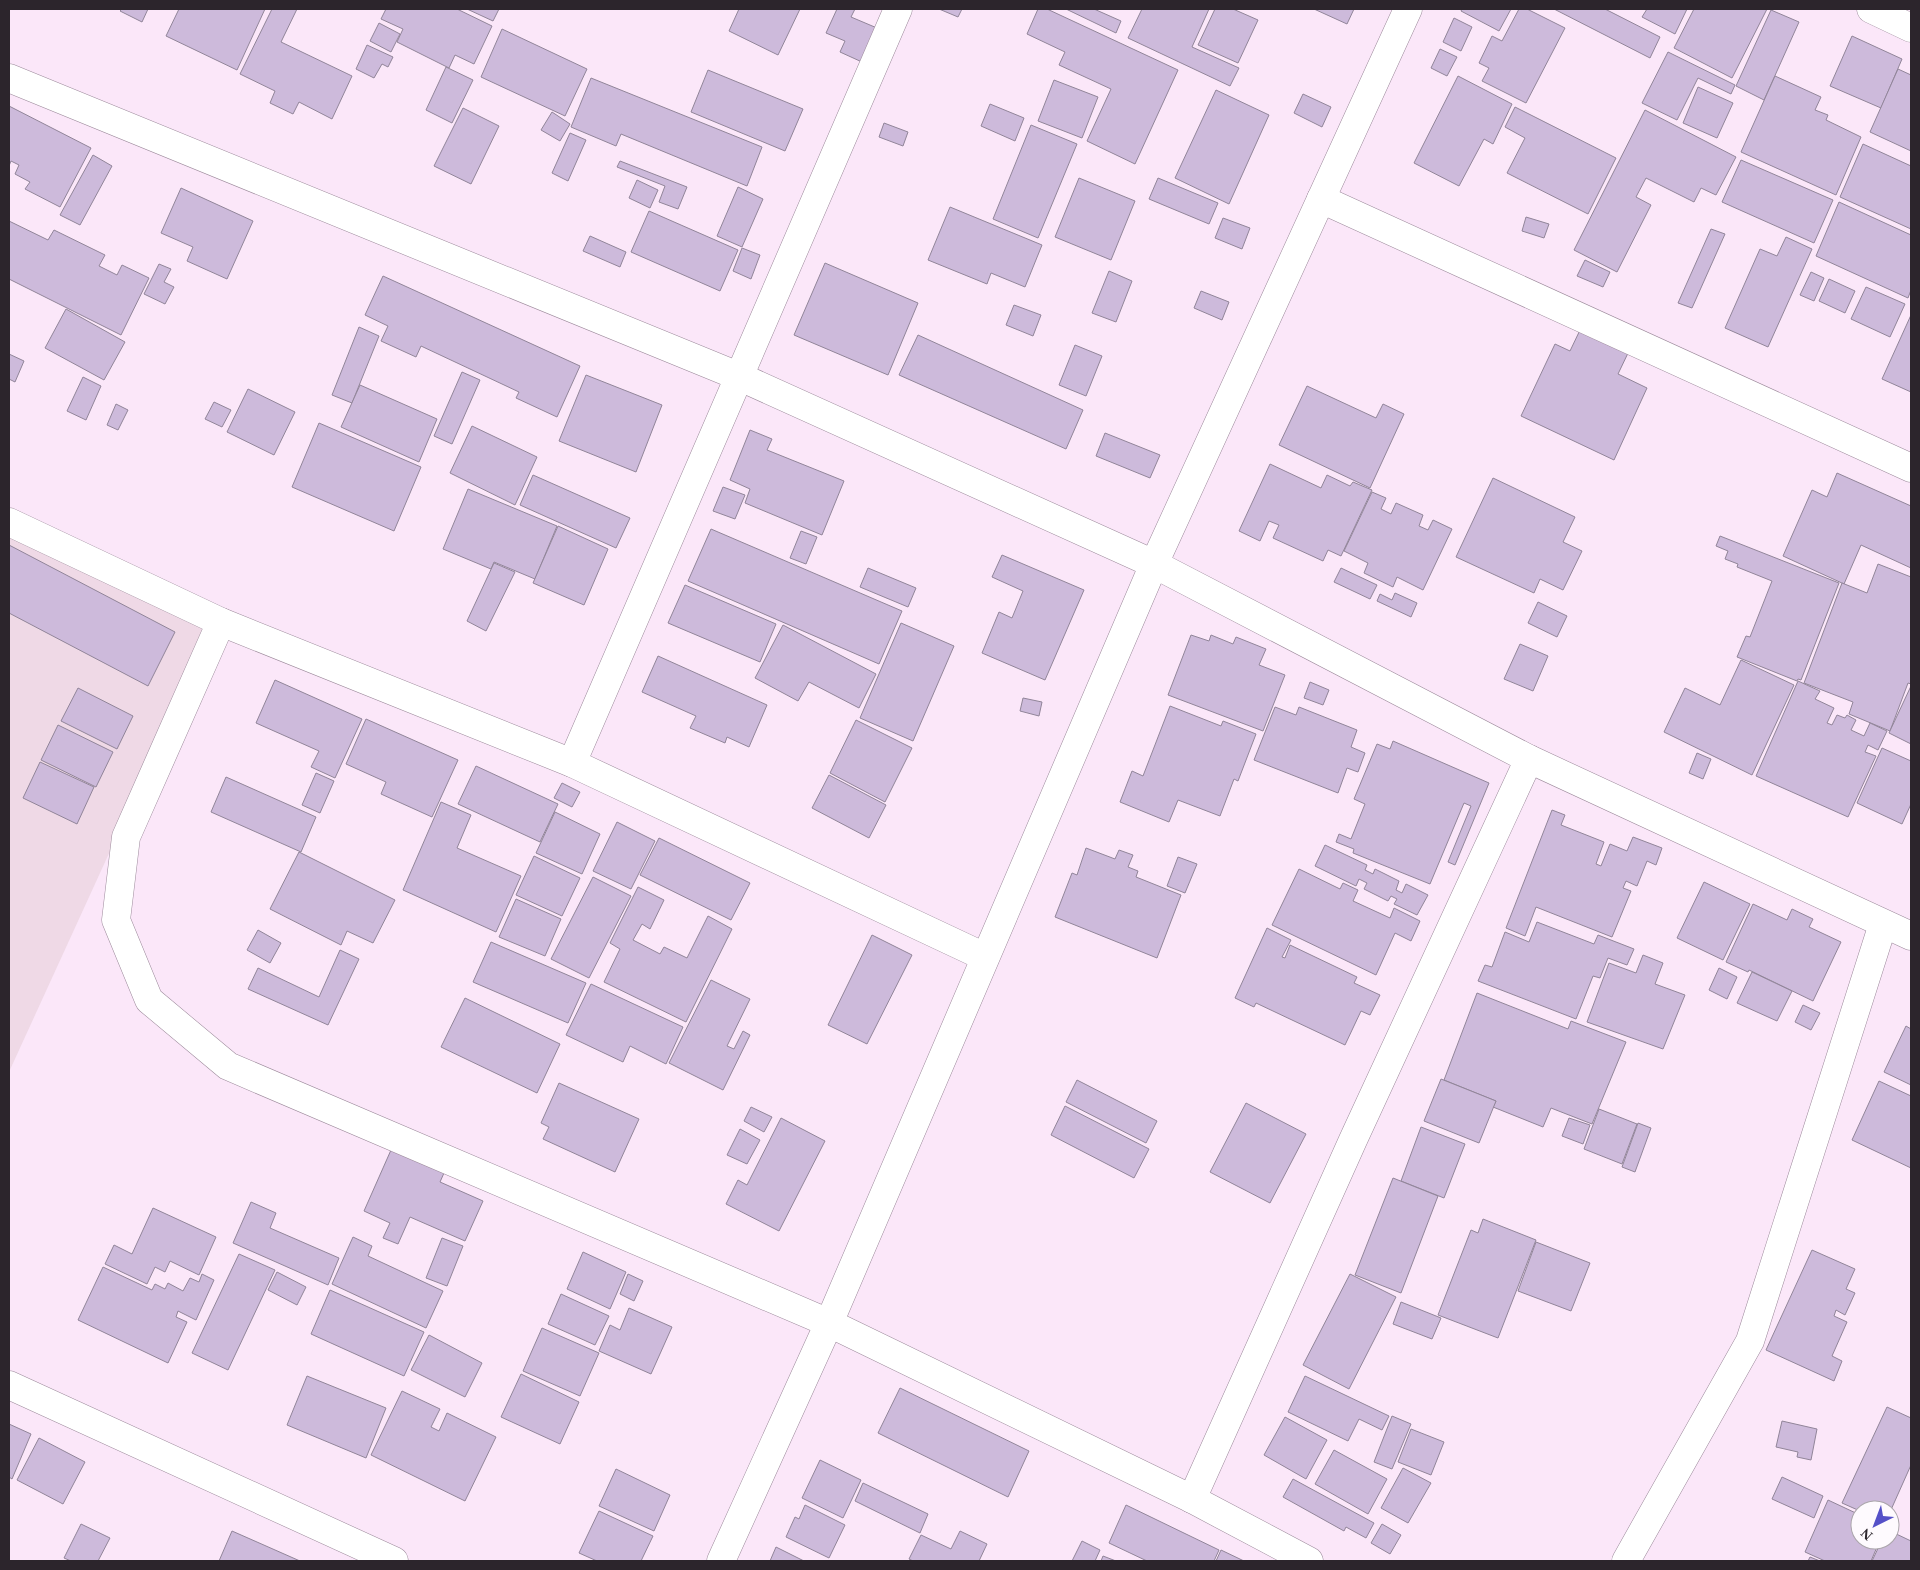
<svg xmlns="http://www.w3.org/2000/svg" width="1920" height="1570" viewBox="0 0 1920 1570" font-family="'Times New Roman',serif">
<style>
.education{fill:#efd9e6}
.building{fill:#cdbadb;stroke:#918599}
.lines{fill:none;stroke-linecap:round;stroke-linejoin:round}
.street-casing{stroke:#9c8a9b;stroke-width:29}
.street{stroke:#fff;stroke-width:28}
</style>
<rect width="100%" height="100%" fill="#fbe7f9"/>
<path class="education" d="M9,531L213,626L9,1072Z"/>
<g class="building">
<path d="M122,9H148L142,22L120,11Z"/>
<path d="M179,9H265L237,70L166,36Z"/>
<path d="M272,9H297L281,42L352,76L332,119L299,102L293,114L270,103L275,91L240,74Z"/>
<path d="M386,9H457L492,26L474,64L455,55L449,68L397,42L403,29L381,19Z"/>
<path d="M467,9H499L493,21Z"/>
<path d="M739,9H800L778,55L729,31Z"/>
<path d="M837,9H855L851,17L877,28L862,62L840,52L845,41L826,33Z"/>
<path d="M939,9H962L958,17Z"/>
<path d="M1038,9H1047L1178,70L1135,164L1087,141L1111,89L1059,65L1065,52L1027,34Z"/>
<path d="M1066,9H1094L1121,21L1116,33Z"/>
<path d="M1142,9H1209L1192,47L1239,68L1230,86L1128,38Z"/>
<path d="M1215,9H1233L1258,20L1238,63L1198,45Z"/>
<path d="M1314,9H1354L1347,24Z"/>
<path d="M1462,9H1511L1499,31L1461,11Z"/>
<path d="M1519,9H1527L1565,28L1526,103L1482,81L1489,68L1479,63L1492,36L1502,41Z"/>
<path d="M1554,9H1605L1660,37L1650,58Z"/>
<path d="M1647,9H1687L1675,34L1642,17Z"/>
<path d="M1694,9H1767L1732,78L1674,48Z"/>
<path d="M1771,10L1799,22L1764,100L1736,86Z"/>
<path d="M1454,18L1472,27L1461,51L1443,42Z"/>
<path d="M379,23L400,34L391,52L370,41Z"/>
<path d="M502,29L587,69L565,116L481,77Z"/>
<path d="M1852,36L1902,59L1881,108L1830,86Z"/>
<path d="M367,45L393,57L388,67L382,64L374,78L356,69Z"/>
<path d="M1440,49L1457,57L1447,76L1431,68Z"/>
<path d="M1668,52L1735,85L1731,94L1698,78L1677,120L1642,103Z"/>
<path d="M446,67L473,80L452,123L426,110Z"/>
<path d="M1898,69L1911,75V151L1870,132Z"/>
<path d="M708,70L803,109L785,151L691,112Z"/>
<path d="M1458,76L1512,104L1493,144L1484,139L1459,186L1414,163Z"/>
<path d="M1775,76L1821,97L1815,110L1828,115L1826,120L1861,137L1836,195L1741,152Z"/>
<path d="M591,78L762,147L747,186L621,134L616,146L571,127Z"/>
<path d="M1054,80L1098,97L1082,138L1038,121Z"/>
<path d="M1698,87L1733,103L1717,138L1683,123Z"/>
<path d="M1216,90L1269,115L1229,204L1175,178Z"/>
<path d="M1303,94L1331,107L1322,127L1294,113Z"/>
<path d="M990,104L1024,118L1015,141L981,126Z"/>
<path d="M9,106L91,148L60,207L25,189L30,182L15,174L19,165L11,161L9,166Z"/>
<path d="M1515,107L1616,158L1588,214L1507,173L1525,138L1505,127Z"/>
<path d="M463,108L499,126L471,184L434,166Z"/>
<path d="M1645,110L1736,157L1716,195L1701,188L1694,202L1646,178L1636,197L1651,205L1617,272L1574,250Z"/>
<path d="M552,112L570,124L560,141L541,130Z"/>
<path d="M884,123L908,132L903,146L879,137Z"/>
<path d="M1031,125L1077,144L1038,238L993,219Z"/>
<path d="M570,133L586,140L568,181L552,173Z"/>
<path d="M1863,144L1911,166V229L1840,197Z"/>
<path d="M93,155L112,166L80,225L60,215Z"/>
<path d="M1741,160L1833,200L1814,243L1722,202Z"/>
<path d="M620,161L687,187L678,209L659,202L665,186L617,167Z"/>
<path d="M1079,178L1135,201L1111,260L1055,237Z"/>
<path d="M1158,178L1218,203L1209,224L1149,199Z"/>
<path d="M637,180L658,190L650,208L629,198Z"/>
<path d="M738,187L763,199L742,247L717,236Z"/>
<path d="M181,188L253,221L227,279L187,261L193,247L161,233Z"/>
<path d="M1839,202L1911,235V290L1908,298L1816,256Z"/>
<path d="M950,207L1042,245L1025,287L991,273L987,284L928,260Z"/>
<path d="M649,211L738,250L720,291L631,252Z"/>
<path d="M1526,217L1549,224L1544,238L1522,231Z"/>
<path d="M1223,218L1250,228L1242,249L1215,238Z"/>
<path d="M9,221L48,240L54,230L105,255L99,266L117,275L122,265L149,278L121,335L9,279Z"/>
<path d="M1711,229L1725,234L1692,308L1678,303Z"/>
<path d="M590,236L626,252L620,267L583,251Z"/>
<path d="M1786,237L1812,249L1768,347L1725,328L1760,249L1777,256Z"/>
<path d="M742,248L760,255L751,279L733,271Z"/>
<path d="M1585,260L1610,272L1603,287L1577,276Z"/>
<path d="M825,263L918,303L888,375L794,335Z"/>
<path d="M159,264L171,269L164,282L174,287L165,304L144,294Z"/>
<path d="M1109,271L1132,281L1116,322L1092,313Z"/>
<path d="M1811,272L1824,278L1814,301L1800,295Z"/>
<path d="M383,276L580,366L557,417L516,398L519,392L421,346L416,357L381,341L388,326L365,315Z"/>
<path d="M1829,279L1855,291L1845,313L1819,301Z"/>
<path d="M1866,287L1905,304L1890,337L1851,319Z"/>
<path d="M1201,291L1229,302L1222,320L1194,308Z"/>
<path d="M1014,305L1041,315L1033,336L1006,325Z"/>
<path d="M66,309L125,342L104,380L45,348Z"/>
<path d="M1911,315V392L1882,379Z"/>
<path d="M359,327L379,336L352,403L332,395Z"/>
<path d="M1581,328L1629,351L1618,374L1647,388L1614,460L1521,416L1555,344L1570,351Z"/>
<path d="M918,335L1083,410L1066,449L899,375Z"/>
<path d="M1075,345L1102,356L1086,396L1059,385Z"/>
<path d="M9,354L24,361L15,382L9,379Z"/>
<path d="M462,372L480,380L452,444L434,436Z"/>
<path d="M586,375L662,405L636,472L559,441Z"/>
<path d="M83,377L101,386L86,420L67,411Z"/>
<path d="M360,385L437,419L419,462L341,427Z"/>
<path d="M1307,386L1376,418L1383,404L1404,414L1370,488L1279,445Z"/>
<path d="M248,389L295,412L274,455L227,432Z"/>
<path d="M214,402L231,410L222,427L205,419Z"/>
<path d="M116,404L128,410L118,430L107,425Z"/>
<path d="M319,423L421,467L394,531L292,487Z"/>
<path d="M472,426L537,457L515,505L450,473Z"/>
<path d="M750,430L772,439L767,450L844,481L822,535L745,503L750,489L730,480Z"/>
<path d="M1105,433L1160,455L1150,478L1096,456Z"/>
<path d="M1270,464L1321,488L1327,475L1350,486L1353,482L1372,490L1341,556L1328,550L1323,561L1273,538L1279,525L1269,521L1260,541L1239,531Z"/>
<path d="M1837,473L1911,506V568L1861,545L1844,584L1783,556L1812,490L1827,497Z"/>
<path d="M533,475L630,518L616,548L520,505Z"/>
<path d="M1493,478L1575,517L1563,542L1582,551L1563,590L1540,579L1534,593L1456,557Z"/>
<path d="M723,487L745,495L735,519L713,511Z"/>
<path d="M468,489L557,526L535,579L494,562L491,569L443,549Z"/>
<path d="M1372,492L1386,498L1381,509L1391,514L1396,503L1423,515L1419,526L1428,530L1433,520L1452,529L1423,590L1397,577L1393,587L1364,573L1368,563L1344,551Z"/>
<path d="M558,526L608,549L584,605L533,583Z"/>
<path d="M711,529L902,611L879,664L688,581Z"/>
<path d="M801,531L817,537L806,564L790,558Z"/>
<path d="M1720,536L1839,583L1801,680L1798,679L1797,681L1737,657L1746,636L1750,637L1772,581L1737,567L1738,564L1725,559L1728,551L1716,546Z"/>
<path d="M9,545L175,632L148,686L9,613Z"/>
<path d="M1002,555L1084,590L1045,680L982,653L999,612L1012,618L1023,591L992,577Z"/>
<path d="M494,563L515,572L486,631L467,621Z"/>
<path d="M1878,564L1911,577V684L1908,683L1890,731L1849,714L1853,702L1804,683L1842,583L1867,593Z"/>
<path d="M868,568L916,588L908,607L860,587Z"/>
<path d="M1341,568L1377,585L1370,599L1334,582Z"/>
<path d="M685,585L776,624L760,662L668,623Z"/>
<path d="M1395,593L1417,603L1411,617L1377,601L1380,594L1392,600Z"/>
<path d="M1538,602L1567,616L1557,637L1528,623Z"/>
<path d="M901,623L954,646L913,741L860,718Z"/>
<path d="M783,625L876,674L859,708L809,682L798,701L755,678Z"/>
<path d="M1191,635L1209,641L1211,635L1233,644L1236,637L1266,649L1259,665L1285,675L1263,731L1168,695Z"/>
<path d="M1520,644L1548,656L1533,691L1504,679Z"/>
<path d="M658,656L767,705L749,747L727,737L725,743L690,728L696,716L642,692Z"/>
<path d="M1741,660L1794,685L1752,775L1664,732L1685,688L1720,705Z"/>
<path d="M275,680L362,719L335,778L311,767L319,751L256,723Z"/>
<path d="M1798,681L1820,691L1815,699L1834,708L1827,723L1832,725L1837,715L1845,718L1847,715L1856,720L1851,730L1864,736L1870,723L1887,731L1878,750L1868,745L1865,752L1876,756L1848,817L1756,776Z"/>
<path d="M1310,682L1329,690L1323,705L1304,698Z"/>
<path d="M1911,686V744L1889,733Z"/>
<path d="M78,688L133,716L117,749L61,721Z"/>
<path d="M1023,698L1042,702L1039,716L1020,711Z"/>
<path d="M1170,706L1221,726L1223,721L1256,734L1238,781L1234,779L1220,816L1178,800L1169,822L1120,802L1132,771L1143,776Z"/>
<path d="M1275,707L1296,715L1299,707L1357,730L1351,747L1365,753L1358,772L1347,768L1338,793L1254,760Z"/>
<path d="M366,719L458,760L432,817L381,794L386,782L346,764Z"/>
<path d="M856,720L912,748L885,802L830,773Z"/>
<path d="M58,725L113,752L96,787L41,760Z"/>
<path d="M1393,741L1489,783L1455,865L1448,862L1471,806L1464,803L1430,884L1353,853L1354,849L1336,842L1339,834L1351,839L1365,804L1354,799L1377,744L1390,749Z"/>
<path d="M1882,748L1911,761V804L1902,824L1857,803Z"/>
<path d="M1697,753L1711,759L1703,779L1689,773Z"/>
<path d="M40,762L94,787L77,824L23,798Z"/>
<path d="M476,766L558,804L540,842L458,804Z"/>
<path d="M316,773L334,781L320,813L302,805Z"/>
<path d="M829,775L886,805L869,838L812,808Z"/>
<path d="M226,777L316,817L301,852L211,812Z"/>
<path d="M562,783L580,792L572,807L554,798Z"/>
<path d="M441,802L471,815L457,848L521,876L496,932L403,890Z"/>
<path d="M1552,810L1565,815L1561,825L1604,842L1596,864L1601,866L1610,844L1627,851L1633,837L1662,848L1656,865L1647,861L1637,886L1626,881L1623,888L1631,891L1612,937L1536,907L1525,936L1506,928Z"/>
<path d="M555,812L600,834L582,874L536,853Z"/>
<path d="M617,822L655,841L631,889L593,871Z"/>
<path d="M659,838L750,883L731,920L640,875Z"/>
<path d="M1325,845L1367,865L1365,870L1373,874L1375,869L1399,881L1396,890L1402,893L1406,884L1428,895L1417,915L1394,904L1397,899L1391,896L1388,901L1364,889L1367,883L1359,879L1356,886L1315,866Z"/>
<path d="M1086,848L1115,859L1119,850L1133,855L1128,867L1138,871L1136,877L1181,895L1157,958L1055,917L1072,873L1077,875Z"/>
<path d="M299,852L395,900L373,943L347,931L341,945L270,909Z"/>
<path d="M534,856L580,878L562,916L516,895Z"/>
<path d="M1178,857L1197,864L1185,893L1167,886Z"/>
<path d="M1299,869L1340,889L1343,883L1358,890L1353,901L1390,918L1394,908L1420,921L1411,941L1395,933L1376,975L1272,925Z"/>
<path d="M593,877L631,896L589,978L551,959Z"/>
<path d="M1704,882L1750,904L1723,960L1677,938Z"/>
<path d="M638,887L664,900L650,929L642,924L633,940L660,954L664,947L687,958L708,916L732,929L686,1022L604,982L620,949L610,943Z"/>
<path d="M516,899L561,919L545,956L499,937Z"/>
<path d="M1753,904L1787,920L1792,909L1813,919L1809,927L1841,942L1813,1001L1749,970L1748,972L1726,962Z"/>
<path d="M1537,922L1594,944L1598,935L1634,949L1627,965L1608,958L1600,978L1593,976L1576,1019L1478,981L1485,965L1492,967L1505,932L1529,942Z"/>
<path d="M1267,928L1291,940L1282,957L1285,958L1290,945L1357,977L1354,983L1380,995L1370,1015L1361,1011L1345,1045L1256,1003L1254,1007L1235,998Z"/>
<path d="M258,930L281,943L270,963L247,950Z"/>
<path d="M872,935L912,955L867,1044L828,1025Z"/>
<path d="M491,942L586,983L568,1023L473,982Z"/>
<path d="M340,950L359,959L328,1025L248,989L258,968L319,997Z"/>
<path d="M1643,955L1663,963L1655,984L1685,995L1663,1049L1587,1022L1609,963L1636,973Z"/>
<path d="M1719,968L1737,977L1727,999L1709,990Z"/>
<path d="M1752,972L1792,991L1777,1021L1737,1003Z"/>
<path d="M711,980L750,999L727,1046L734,1049L743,1031L750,1035L723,1090L669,1063Z"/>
<path d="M591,984L683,1027L666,1064L630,1046L623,1062L566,1035Z"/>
<path d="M1477,993L1568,1029L1571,1021L1626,1042L1592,1124L1551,1108L1543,1127L1493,1107L1496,1101L1444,1080Z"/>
<path d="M465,998L560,1044L537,1093L441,1047Z"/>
<path d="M1803,1005L1820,1013L1811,1030L1795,1022Z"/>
<path d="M1906,1026L1911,1029V1085L1884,1072Z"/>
<path d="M1441,1079L1496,1101L1479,1143L1424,1121Z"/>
<path d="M1077,1080L1157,1121L1146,1143L1066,1102Z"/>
<path d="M1879,1081L1911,1096V1168L1852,1140Z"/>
<path d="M559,1083L639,1119L615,1172L543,1139L549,1127L541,1123Z"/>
<path d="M1246,1103L1306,1134L1270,1203L1210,1172Z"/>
<path d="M1065,1106L1149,1149L1134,1178L1051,1135Z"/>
<path d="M751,1107L772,1117L764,1132L744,1121Z"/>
<path d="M1599,1109L1637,1124L1622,1164L1584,1149Z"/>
<path d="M781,1118L825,1141L779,1231L726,1204L738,1180L747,1185Z"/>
<path d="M1569,1118L1590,1125L1583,1144L1562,1136Z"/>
<path d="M1638,1123L1651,1128L1635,1172L1622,1167Z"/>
<path d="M1421,1127L1465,1144L1444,1198L1401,1181Z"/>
<path d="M740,1129L760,1140L747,1164L727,1155Z"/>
<path d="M391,1150L444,1173L440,1182L483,1201L465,1241L410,1217L398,1244L383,1238L390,1223L364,1211Z"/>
<path d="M1393,1178L1438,1196L1401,1293L1355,1275Z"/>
<path d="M251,1202L276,1213L270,1228L339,1258L328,1285L233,1243Z"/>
<path d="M153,1208L216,1237L199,1275L170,1261L165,1272L155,1267L147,1284L105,1264L114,1245L132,1254Z"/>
<path d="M1483,1219L1536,1240L1498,1338L1438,1315L1471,1230L1478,1233Z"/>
<path d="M353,1237L372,1246L368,1256L443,1291L426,1328L332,1284Z"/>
<path d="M442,1238L463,1246L447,1286L426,1278Z"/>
<path d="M1536,1242L1590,1263L1571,1311L1518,1291Z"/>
<path d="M1812,1250L1855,1269L1846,1289L1855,1293L1845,1315L1836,1310L1834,1316L1847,1322L1832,1356L1842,1361L1834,1381L1766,1350Z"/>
<path d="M583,1252L626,1272L610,1309L567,1289Z"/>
<path d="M239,1254L275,1270L228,1370L192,1353Z"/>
<path d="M103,1267L152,1290L155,1284L165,1289L168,1283L183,1291L190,1278L199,1282L202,1274L214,1280L196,1320L178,1311L176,1317L187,1322L168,1363L78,1320Z"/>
<path d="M277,1272L306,1287L297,1305L268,1290Z"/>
<path d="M628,1274L643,1281L634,1301L620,1294Z"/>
<path d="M1350,1274L1396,1297L1349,1389L1303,1365Z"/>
<path d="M330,1290L424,1332L404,1376L311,1334Z"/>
<path d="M561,1294L609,1316L595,1345L548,1324Z"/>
<path d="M1401,1302L1441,1318L1432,1339L1393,1324Z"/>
<path d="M629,1308L672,1327L651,1374L599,1351L610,1325L620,1330Z"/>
<path d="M542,1328L599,1353L580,1396L523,1371Z"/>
<path d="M429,1335L482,1363L465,1397L411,1370Z"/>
<path d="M521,1374L579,1402L560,1444L501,1417Z"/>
<path d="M307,1376L386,1408L366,1458L287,1425Z"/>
<path d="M1305,1376L1389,1416L1382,1430L1359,1419L1348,1441L1288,1412Z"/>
<path d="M900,1388L1029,1451L1008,1497L878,1433Z"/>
<path d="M402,1391L440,1409L431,1427L439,1431L447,1413L496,1437L465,1501L371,1455Z"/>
<path d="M1887,1407L1911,1418V1465L1890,1512V1510L1860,1511L1842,1503Z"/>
<path d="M1392,1416L1411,1424L1392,1469L1374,1462Z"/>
<path d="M1285,1417L1327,1440L1306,1479L1264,1455Z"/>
<path d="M1782,1421L1817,1429L1811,1460L1797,1457L1798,1452L1776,1447Z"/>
<path d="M9,1424L31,1434L12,1479L9,1477Z"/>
<path d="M1411,1429L1444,1442L1431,1475L1398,1462Z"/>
<path d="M39,1438L85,1462L63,1504L17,1480Z"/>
<path d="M1334,1450L1387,1479L1368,1514L1315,1484Z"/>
<path d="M820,1460L861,1480L843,1518L802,1498Z"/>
<path d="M1403,1468L1431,1483L1408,1523L1381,1508Z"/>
<path d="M616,1469L670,1495L654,1531L599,1506Z"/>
<path d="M1782,1477L1823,1496L1814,1518L1772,1499Z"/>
<path d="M1293,1479L1374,1523L1366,1538L1346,1527L1344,1531L1283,1497Z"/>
<path d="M863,1483L928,1514L920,1533L855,1501Z"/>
<path d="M1828,1500L1860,1515V1540H1880L1871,1561H1825L1805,1552Z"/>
<path d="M805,1505L845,1525L829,1558L786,1537L795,1517L799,1519Z"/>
<path d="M1126,1505L1219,1550L1214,1561H1147L1109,1543Z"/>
<path d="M599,1511L653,1536L641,1561H597L579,1553Z"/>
<path d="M81,1524L110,1538L98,1561H71L64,1558Z"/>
<path d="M1382,1524L1401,1535L1390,1554L1371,1543Z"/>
<path d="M232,1531L300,1561H219Z"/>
<path d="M960,1531L987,1544L979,1561H913L909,1559L921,1535L951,1549Z"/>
<path d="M1890,1531L1911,1541V1561H1872L1882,1540H1890Z"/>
<path d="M1082,1541L1100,1550L1095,1561H1072Z"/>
<path d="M776,1547L804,1561H770Z"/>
<path d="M1221,1550L1244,1561H1216Z"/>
<path d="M1103,1556L1116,1561H1101Z"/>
<path d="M1810,1557L1820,1561H1808Z"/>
</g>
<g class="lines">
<defs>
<g id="street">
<path d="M1871,9L1911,28"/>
<path d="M9,78L738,376L1154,564L1529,759L1911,936"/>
<path d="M1321,199L1911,468"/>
<path d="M9,522L221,622L572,763L985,957"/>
<path d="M221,622L126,837L116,920L149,1000L228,1066L829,1323L1192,1499L1309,1561"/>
<path d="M572,763L898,9"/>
<path d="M9,1385L394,1561"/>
<path d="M1192,1499L1353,1140L1529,759"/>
<path d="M721,1561L829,1323L1154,564L1408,9"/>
<path d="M1626,1561L1750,1341L1883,924"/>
</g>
</defs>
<use href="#street" class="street-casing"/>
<use href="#street" class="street"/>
</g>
<rect width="1920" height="1570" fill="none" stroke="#2c252c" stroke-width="20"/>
<g transform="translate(1875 1525) rotate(222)"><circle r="24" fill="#fefafe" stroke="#aaa5aa"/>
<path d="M0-4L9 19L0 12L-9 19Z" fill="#5550c8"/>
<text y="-8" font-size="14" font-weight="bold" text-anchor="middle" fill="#2c252c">N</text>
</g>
</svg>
